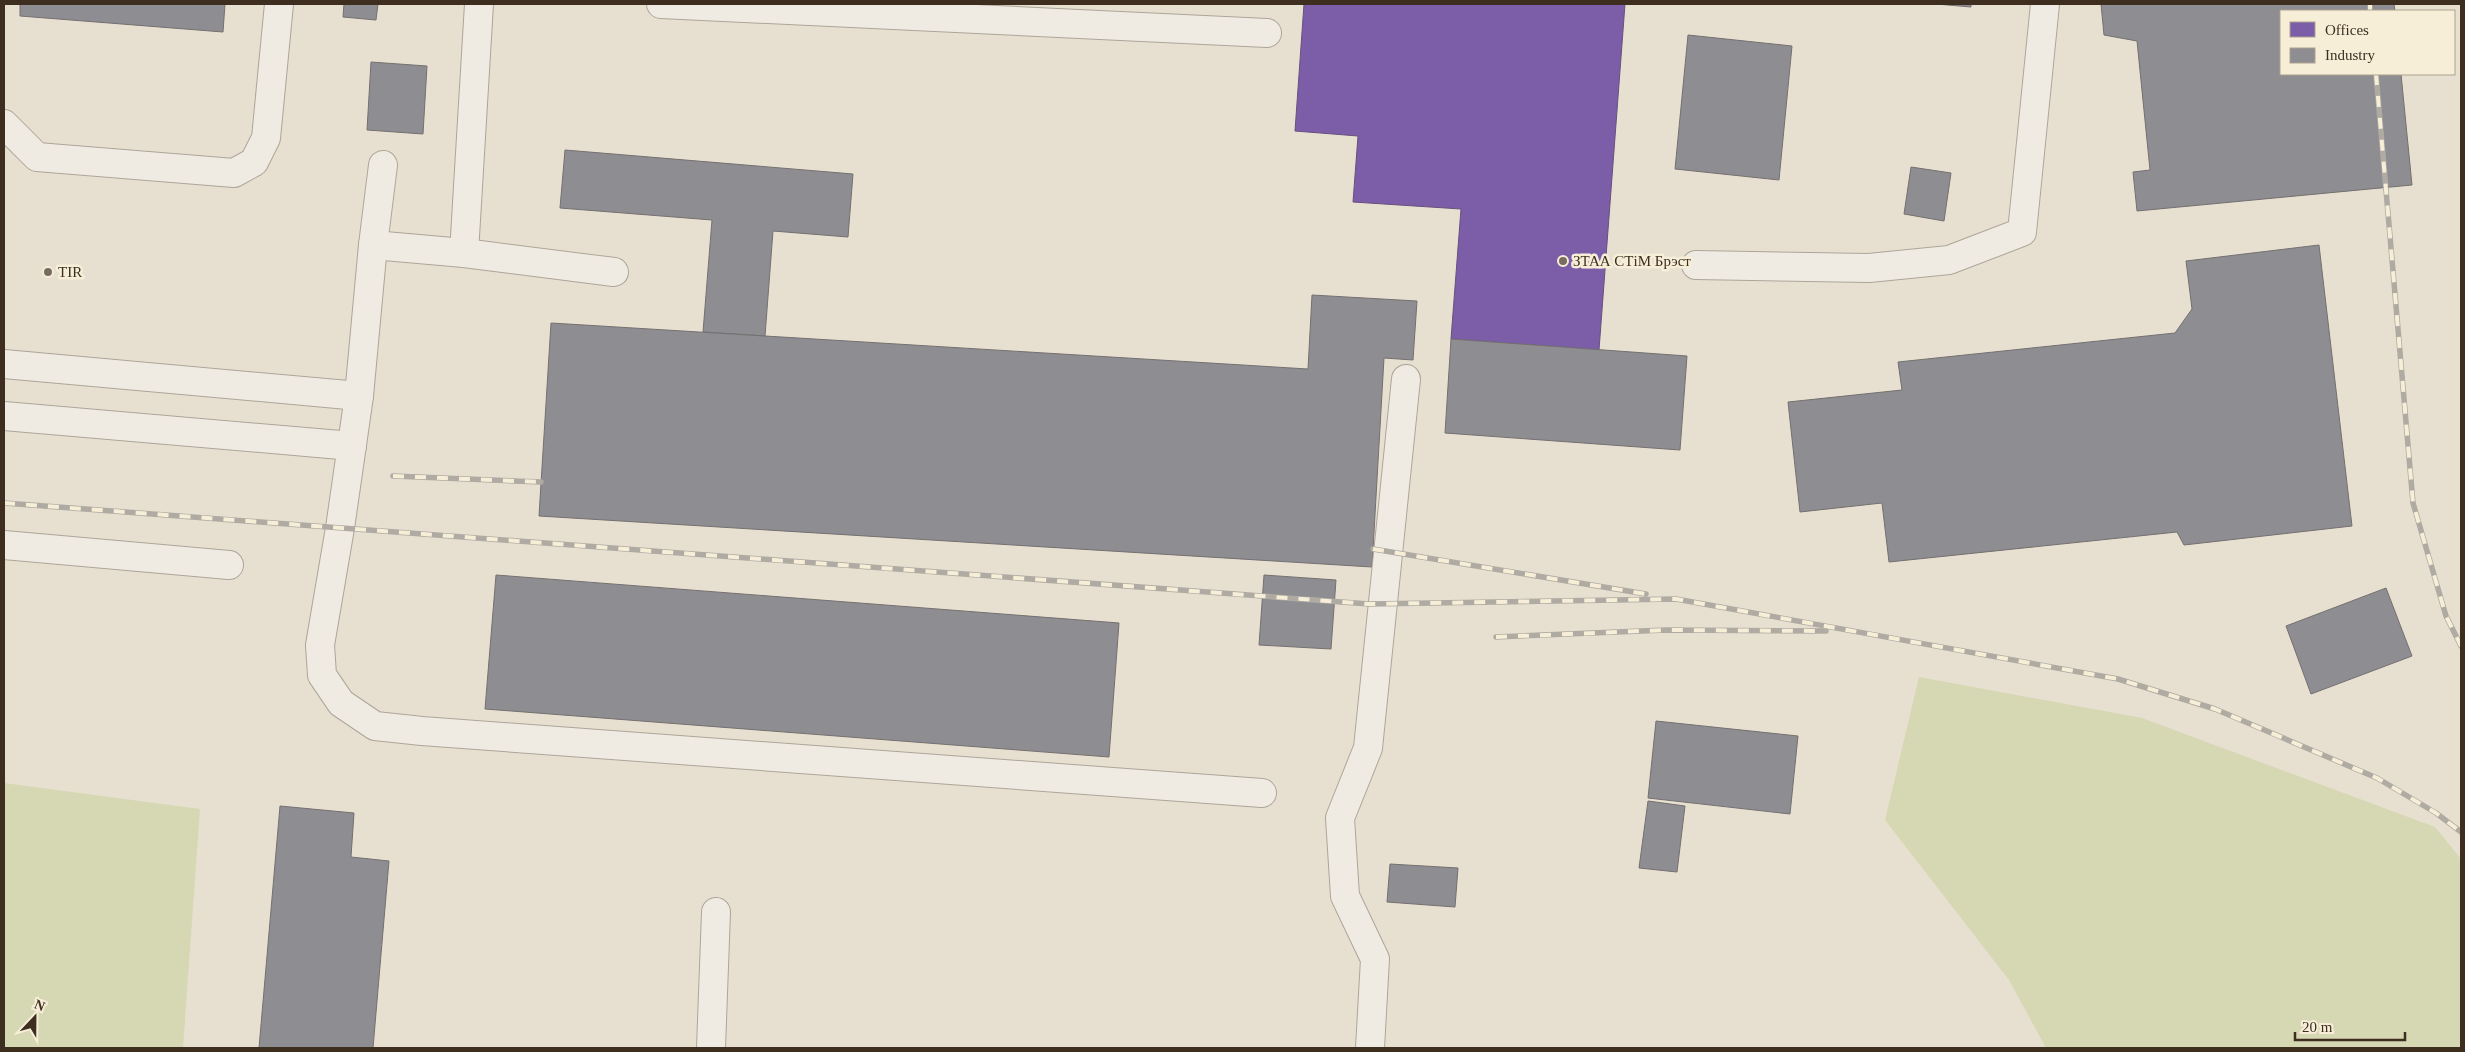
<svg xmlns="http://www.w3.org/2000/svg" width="2465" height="1052" viewBox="0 0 2465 1052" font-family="Georgia,serif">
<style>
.green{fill:#d6d7b3}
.offices{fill:#7b5ea7;stroke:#68507e}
.industry{fill:#8d8d92;stroke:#757070}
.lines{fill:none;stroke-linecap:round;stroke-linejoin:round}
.minor-casing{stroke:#ada599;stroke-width:30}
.minor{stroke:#efebe3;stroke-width:28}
.rail-casing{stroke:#afaaa2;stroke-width:5.5}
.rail{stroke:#f7eed8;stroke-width:4;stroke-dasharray:11;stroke-linecap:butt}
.poi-dot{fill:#786c5e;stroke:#f7eed8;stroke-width:2}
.labels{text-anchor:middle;stroke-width:5;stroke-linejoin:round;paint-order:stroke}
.poi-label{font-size:15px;fill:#3d2e20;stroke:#f7eed8;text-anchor:start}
</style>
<rect width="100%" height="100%" fill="#e7e0d1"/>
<g class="green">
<path d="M1919,677L2142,718L2435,827L2461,859V1048H2046L2009,980L1885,820Z"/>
<path d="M4,783L200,809L183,1048H4Z"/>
</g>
<path class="offices" d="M1304,4H1625L1599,350L1451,339L1461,209L1353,202L1358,136L1295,131Z"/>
<g class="industry">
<path d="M20,4H225L223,32L20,16Z"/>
<path d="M344,4H378L376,20L343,17Z"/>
<path d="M1936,4H1971V7Z"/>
<path d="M2101,4H2394L2395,11H2281V74H2401L2412,185L2137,211L2133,172L2150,170L2137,41L2104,35Z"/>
<path d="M1688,35L1792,46L1779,180L1675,169Z"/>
<path d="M371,62L427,66L423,134L367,130Z"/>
<path d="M565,150L853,174L848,237L773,231L765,336L703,332L712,220L560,208Z"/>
<path d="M1911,167L1951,173L1944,221L1904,214Z"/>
<path d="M2319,245L2352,526L2184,545L2177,532L1889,562L1882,503L1800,512L1788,402L1902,390L1898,362L2175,333L2192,309L2186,261Z"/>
<path d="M1312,295L1417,301L1413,360L1384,358L1372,567L539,516L551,323L1308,369Z"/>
<path d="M1451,339L1687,356L1680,450L1445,433Z"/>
<path d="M496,575L1119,623L1109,757L485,709Z"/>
<path d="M1264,575L1336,580L1331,649L1259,645Z"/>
<path d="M2386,588L2412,656L2311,694L2286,626Z"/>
<path d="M1656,721L1798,736L1790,814L1648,798Z"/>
<path d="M1648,801L1685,806L1677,872L1639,868Z"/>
<path d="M280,806L354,813L351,857L389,861L373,1048H259Z"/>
<path d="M1390,864L1458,868L1455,907L1387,902Z"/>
</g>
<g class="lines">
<defs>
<g id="minor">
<path d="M661,4L1267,33"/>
<path d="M4,124L37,157L234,173L254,162L266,138L279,4"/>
<path d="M383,165L373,245L359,396L340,528L320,645L322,675L341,703L375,726L422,731L1262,793"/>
<path d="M373,245L464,253L614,272"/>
<path d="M464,253L479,4"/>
<path d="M1696,265L1869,268L1949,260L2022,232L2045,4"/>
<path d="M4,364L359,396"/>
<path d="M4,416L352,446"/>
<path d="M4,545L229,565"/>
<path d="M711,1048L716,912"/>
<path d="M1370,1048L1375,959L1345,896L1340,818L1368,748L1406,379"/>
</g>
</defs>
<use href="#minor" class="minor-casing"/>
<use href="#minor" class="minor"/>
<defs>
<g id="rail">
<path d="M2370,4V11"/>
<path d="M2376,74L2413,503L2446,616L2461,646"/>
<path d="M393,476L541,482"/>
<path d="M4,503L1369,604L1676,599L2118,679L2215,709L2377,778L2436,813L2461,832"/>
<path d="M1373,549L1646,594"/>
<path d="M1496,637L1666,630L1826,631"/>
</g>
</defs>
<use href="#rail" class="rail-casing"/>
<use href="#rail" class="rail"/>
</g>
<g class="poi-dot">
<circle cx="1563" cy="261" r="5"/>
<circle cx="48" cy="272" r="5"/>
</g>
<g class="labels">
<g class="poi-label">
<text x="1573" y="266">ЗТАА СТіМ Брэст</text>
<text x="58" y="277">TIR</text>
</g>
</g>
<rect width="2465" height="1052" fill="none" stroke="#3d2e20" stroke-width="10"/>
<rect x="2280" y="10" width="175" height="65" fill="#f7eed8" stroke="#ada18e"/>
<rect x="2290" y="22" width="25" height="15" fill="#7b5ea7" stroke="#ada18e"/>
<text x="2325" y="35" font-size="15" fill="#3d2e20">Offices</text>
<rect x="2290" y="48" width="25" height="15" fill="#8d8d92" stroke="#ada18e"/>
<text x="2325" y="60" font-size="15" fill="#3d2e20">Industry</text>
<g transform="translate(35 1017) rotate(22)" stroke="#f7eed8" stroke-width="4" paint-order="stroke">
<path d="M0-4L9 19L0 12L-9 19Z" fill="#3d2e20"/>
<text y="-8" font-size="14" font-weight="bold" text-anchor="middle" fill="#3d2e20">N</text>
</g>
<path d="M2295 1032v8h110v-8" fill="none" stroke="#3d2e20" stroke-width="2.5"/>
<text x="2302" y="1032" font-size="15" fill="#3d2e20" stroke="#f7eed8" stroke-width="4" paint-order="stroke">20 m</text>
</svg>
